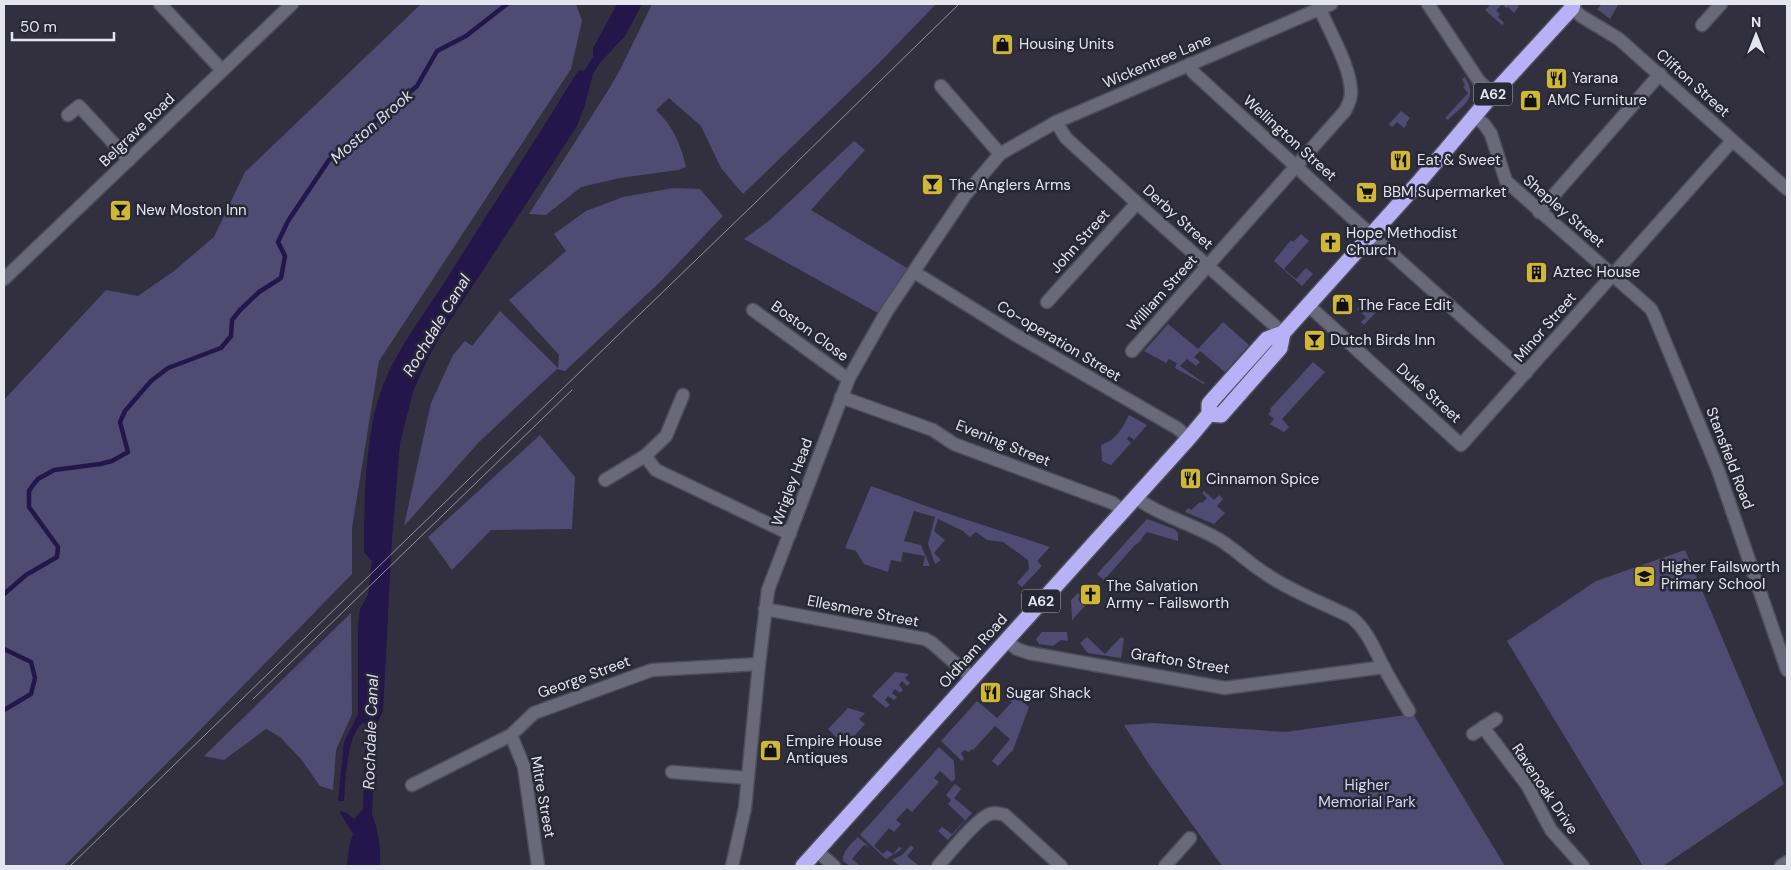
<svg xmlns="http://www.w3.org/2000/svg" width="1791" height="870" viewBox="0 0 1791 870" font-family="'DM Sans',sans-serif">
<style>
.green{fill:#504b73}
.water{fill:#23164b}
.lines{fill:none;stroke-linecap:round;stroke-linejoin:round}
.stream{stroke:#23164b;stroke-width:4.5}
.minor-casing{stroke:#4f4d5a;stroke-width:15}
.highway-casing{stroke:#4f4d5a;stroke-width:18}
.minor{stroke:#6a6979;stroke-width:12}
.highway{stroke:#b9b1f5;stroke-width:15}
.tram{stroke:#93929e;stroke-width:1}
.labels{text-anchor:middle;stroke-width:5;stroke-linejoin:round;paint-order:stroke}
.shield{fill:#282735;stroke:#acacb6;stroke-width:1}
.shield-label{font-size:14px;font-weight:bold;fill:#e5e5ee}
.poi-label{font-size:15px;fill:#e5e5ee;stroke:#282735;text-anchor:start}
.street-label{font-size:15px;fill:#e5e5ee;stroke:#282735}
.park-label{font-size:15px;fill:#d8d5fa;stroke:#282735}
.water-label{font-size:16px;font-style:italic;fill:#dfddf0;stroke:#282735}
</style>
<rect width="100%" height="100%" fill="#32303f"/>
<g class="green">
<path d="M421,4H576L582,21L571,69L379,361L352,528V574L194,736L64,866H4V400L106,290L138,296L174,271L214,237L245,172Z"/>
<path d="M652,4H936L879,63L743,194L721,168L701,126L669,98L656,110C673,126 681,145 686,167L678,170L620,178L581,187L546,215L529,214L609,89L621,68Z"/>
<path d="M1491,4H1516L1519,6L1514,13L1508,7L1506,8L1502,4L1496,11L1500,14L1498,17L1504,23L1502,25L1485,10Z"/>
<path d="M1602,4H1625L1618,5L1610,19L1597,9Z"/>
<path d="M1465,77C1479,99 1463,105 1448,120L1445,118L1468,93L1463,87L1465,85L1462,79Z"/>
<path d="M1401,111L1410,118L1406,123L1407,124L1404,128L1397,122L1392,127L1389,124Z"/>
<path d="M854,141L865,150L811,210L907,268L878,313L744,239L770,220Z"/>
<path d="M673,188L700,189L723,216L661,281L565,371L557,369L479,442L404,526L431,403L453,355L465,341L472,346L500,311L558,368L559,355L509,300L566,251L554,234L586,211L623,197Z"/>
<path d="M1301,234L1309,241L1284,269L1296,279L1306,268L1313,274L1302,286L1274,261L1291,240L1293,242Z"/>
<path d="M1369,296L1381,307L1364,325L1361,322L1366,317L1357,309L1365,304L1364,302Z"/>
<path d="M1223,322L1249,345L1225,372L1200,351L1194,357L1200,362L1196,366L1187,359L1180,366L1201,381L1205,382L1204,384L1175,368L1177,363L1169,359L1166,363L1144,351L1168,324L1198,349Z"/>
<path d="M1313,362L1325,372L1282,419L1289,427L1284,432L1270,424L1274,419L1268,414L1271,411L1270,409Z"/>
<path d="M1129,415L1147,425L1134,440L1129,436L1127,439L1131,443L1111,465L1102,461L1101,445C1116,440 1122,429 1129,415Z"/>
<path d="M540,435L575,477L572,529L491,530L452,570L428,537Z"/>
<path d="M871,486L940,511L1050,547L1037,561L1042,566L1022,587L1017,583L1029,569L1028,560L1003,542L987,540L976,532L970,537L963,531L938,519L934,531L945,540L934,553L941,560L935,564L928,544L935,517L914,511L904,541L921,545L930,566H923L925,556L903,552L901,562L891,560L888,572L864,564L856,551L845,548Z"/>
<path d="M1204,491L1214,500L1219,495L1223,499L1217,506L1225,513L1214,524L1185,512L1188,508L1191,510L1200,502L1202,503L1207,498L1202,493Z"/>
<path d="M1147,519L1174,529L1178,533V541L1147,532L1141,539L1142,540L1135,545L1104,580L1097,574Z"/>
<path d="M1685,550L1784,784L1663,866H1643L1507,641L1596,581Z"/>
<path d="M1078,593L1081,596L1078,599L1085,606L1072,620L1071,600Z"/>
<path d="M351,613L352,714L336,750L333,790L320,786L301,759L280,737L266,729L224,760L204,756Z"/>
<path d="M1042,632H1067L1068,641L1061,640L1053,646L1039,644L1036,639Z"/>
<path d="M1087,637L1105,654L1121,637L1124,639L1121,658L1088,653L1080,643Z"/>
<path d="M895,672L909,674L905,678L910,683L907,686L902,681L899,685L903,690L900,693L895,689L892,693L897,697L894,700L888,696L885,700L890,705L886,708L872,696Z"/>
<path d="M1013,694L1029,707L1013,750L998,766L992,761L1010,739L995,726L973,750L972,749L969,752L964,750L961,753L964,759L962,761L941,741L977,701L997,718L1012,702L1008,700Z"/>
<path d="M848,708L865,713L859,719L865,724L845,746L828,729Z"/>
<path d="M1413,714L1505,866H1222L1148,763L1124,725L1153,723L1286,732Z"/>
<path d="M939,747L954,761L955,779L952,782L940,771L934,778L939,782L912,812L907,808L896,820L901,824L894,832L889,828L874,846L883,854L887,850L893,854L899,847L902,849L886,859L860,835Z"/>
<path d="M955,784L961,789L954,798L972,813L948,840L938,831L942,827L952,834L965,820L948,804L951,800L946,795Z"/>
<path d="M858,837L869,847L864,845L852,859L860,866H850L843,861C842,851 851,844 858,837Z"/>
<path d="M911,845L914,848L907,856L919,866H900L892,860L902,855Z"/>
</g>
<path class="water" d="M617,4H642L625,36L600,63L593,74L584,108L577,126L442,333L426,362L413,392L400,443L392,539L384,692L383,711L376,726L372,814C379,832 381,848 380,866H347L349,847L353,834L339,811L347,813L354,819L363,809L366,724L363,722C346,737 346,780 344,801H338L344,742L358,714V628L360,609L368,595L372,561L364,552C364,504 365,436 381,391C395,352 422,317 444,283C488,212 534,143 578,71L585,70L593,57V48Z"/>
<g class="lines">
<g class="stream">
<path d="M4,594L26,575L57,557L58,547L29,507V491L33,485L38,479L54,470L100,464L112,461L128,452L120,422L125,411L151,381L168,368L221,348L231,336L232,320L240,310L259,292L281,278L285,256L278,242L288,221L329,160L417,86L437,51L466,36L507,4"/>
<path d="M4,649L31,662L35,678L31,694L4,710"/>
</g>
<defs>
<g id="minor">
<path d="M160,4L222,70"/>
<path d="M1428,4L1479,81L1493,94"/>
<path d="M1572,8L1581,16L1619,39L1787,189"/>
<path d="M1702,25L1721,4"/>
<path d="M1190,64L1193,72C1303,173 1413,275 1526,373"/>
<path d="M941,86L1000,154"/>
<path d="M68,115L79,106L129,160"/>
<path d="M1474,116L1484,124L1491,134L1506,181L1651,309L1654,315L1718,470L1787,670"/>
<path d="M1056,122L1066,138L1137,203L1283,333"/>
<path d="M1539,212L1660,74"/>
<path d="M914,272L1014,334L1177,428L1189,438"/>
<path d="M4,279L292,4"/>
<path d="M1047,302L1137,203"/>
<path d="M1308,305L1461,445L1732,141"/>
<path d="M753,310L841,374L849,378"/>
<path d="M1132,351L1345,111C1348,105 1351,100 1351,93C1351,67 1330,33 1320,9"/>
<path d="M841,397L933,430L954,444L1113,503L1123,511"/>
<path d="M645,456L656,470L790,534"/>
<path d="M605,480L645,456L666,436L683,395"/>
<path d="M1135,497C1160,516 1193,524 1220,540C1236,550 1250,564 1266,574C1292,592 1323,603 1351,617C1367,630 1374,648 1383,666C1391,681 1400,696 1409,711"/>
<path d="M765,609L925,639L932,643L972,678"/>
<path d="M1006,641L1017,649L1029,653L1225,688L1384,667"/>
<path d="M1483,727L1527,785L1551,830L1583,866"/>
<path d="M1473,734L1496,719"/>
<path d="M511,735L524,767L538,866"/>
<path d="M672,772L748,778"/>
<path d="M412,785L511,735L534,713L652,670L759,664"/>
<path d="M817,851L834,866"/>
<path d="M732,866L745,808L759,664L768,590L849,378L887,311L966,194L1000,154L1056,122L1331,4"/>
<path d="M938,866C949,854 976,819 990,814C996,812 1000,814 1005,815L1061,866"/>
<path d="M1165,866L1190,838"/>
<path d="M1781,866L1787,862"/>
</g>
<g id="highway">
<path d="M1209,414L1221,415L1280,348L1283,333"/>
<path d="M803,866L1189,438L1209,414V404L1215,397L1267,339L1283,333L1418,183L1493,94L1572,8L1573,4"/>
</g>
</defs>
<use href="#minor" class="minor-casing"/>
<use href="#highway" class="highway-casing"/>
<use href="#minor" class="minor"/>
<use href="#highway" class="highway"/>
<g class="tram">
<path d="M253,699L572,390"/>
<path d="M70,866L410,536L755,203L959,4"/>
</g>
</g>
<defs>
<symbol id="shop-square" viewBox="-11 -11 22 22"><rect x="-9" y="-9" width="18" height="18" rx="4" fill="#cfb837" stroke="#282735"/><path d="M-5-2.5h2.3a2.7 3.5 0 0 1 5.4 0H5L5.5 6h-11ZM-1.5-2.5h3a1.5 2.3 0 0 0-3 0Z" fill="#111"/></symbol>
<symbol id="restaurant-square" viewBox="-11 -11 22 22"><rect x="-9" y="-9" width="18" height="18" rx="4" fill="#cfb837" stroke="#282735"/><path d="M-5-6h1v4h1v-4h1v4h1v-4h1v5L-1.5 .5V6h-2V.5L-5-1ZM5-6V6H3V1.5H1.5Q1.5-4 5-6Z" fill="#111"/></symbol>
<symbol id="bar-square" viewBox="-11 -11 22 22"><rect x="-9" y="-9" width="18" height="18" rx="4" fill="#cfb837" stroke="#282735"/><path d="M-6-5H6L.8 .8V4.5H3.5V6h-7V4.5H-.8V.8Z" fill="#111"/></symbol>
<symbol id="supermarket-square" viewBox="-11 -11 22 22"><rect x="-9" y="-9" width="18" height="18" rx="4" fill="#cfb837" stroke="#282735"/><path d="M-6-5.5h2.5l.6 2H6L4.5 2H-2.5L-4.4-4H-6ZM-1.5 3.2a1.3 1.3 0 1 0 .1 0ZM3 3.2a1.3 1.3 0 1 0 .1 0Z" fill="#111"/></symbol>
<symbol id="church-square" viewBox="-11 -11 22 22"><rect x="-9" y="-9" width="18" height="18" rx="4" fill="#cfb837" stroke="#282735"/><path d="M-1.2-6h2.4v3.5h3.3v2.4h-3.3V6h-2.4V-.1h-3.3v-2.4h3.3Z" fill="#111"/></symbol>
<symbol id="building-square" viewBox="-11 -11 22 22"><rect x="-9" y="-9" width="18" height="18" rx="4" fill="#cfb837" stroke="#282735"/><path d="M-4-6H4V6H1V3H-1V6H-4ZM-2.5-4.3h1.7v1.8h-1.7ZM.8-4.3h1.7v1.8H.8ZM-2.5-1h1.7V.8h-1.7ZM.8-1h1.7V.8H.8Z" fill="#111"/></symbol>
<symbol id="school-square" viewBox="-11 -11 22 22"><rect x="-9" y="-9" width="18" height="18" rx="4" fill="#cfb837" stroke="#282735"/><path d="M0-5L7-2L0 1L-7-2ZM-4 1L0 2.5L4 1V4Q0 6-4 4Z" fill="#111"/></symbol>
</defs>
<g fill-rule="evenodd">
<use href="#shop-square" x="990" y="32" width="25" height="25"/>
<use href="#restaurant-square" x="1544" y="66" width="25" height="25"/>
<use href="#shop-square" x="1518" y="88" width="25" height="25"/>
<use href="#restaurant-square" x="1388" y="148" width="25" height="25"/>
<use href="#bar-square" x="920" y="172" width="25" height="25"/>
<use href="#supermarket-square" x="1354" y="180" width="25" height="25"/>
<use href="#bar-square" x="108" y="198" width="25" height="25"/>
<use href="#church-square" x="1318" y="230" width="25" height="25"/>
<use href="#building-square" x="1524" y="260" width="25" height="25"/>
<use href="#shop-square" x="1330" y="292" width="25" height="25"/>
<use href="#bar-square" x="1302" y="328" width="25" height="25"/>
<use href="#restaurant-square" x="1178" y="466" width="25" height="25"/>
<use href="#school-square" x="1632" y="564" width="25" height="25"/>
<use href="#church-square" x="1078" y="582" width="25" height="25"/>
<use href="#restaurant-square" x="978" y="680" width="25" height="25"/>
<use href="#shop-square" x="758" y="738" width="25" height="25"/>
</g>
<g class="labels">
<g class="shield">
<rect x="1474" y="82.5" width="38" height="23" rx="4"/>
<rect x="1022" y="589.5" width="38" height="23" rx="4"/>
</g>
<g class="shield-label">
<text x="1493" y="99">A62</text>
<text x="1041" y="606">A62</text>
</g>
<g class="poi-label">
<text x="1019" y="49">Housing Units</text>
<text x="1572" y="83">Yarana</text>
<text x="1547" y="105">AMC Furniture</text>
<text x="1417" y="165">Eat &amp; Sweet</text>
<text x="949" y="190">The Anglers Arms</text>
<text x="1383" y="197">BBM Supermarket</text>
<text x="136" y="215">New Moston Inn</text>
<text x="1346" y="238">Hope Methodist<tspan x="1346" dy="17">Church</tspan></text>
<text x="1553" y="277">Aztec House</text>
<text x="1358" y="310">The Face Edit</text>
<text x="1330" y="345">Dutch Birds Inn</text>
<text x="1206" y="484">Cinnamon Spice</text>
<text x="1661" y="572">Higher Failsworth<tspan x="1661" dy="17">Primary School</tspan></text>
<text x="1106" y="591">The Salvation<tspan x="1106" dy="17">Army - Failsworth</tspan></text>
<text x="1006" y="698">Sugar Shack</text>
<text x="786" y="746">Empire House<tspan x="786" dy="17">Antiques</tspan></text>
</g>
<g class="street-label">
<text transform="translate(1157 61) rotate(-23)" y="5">Wickentree Lane</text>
<text transform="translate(1693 83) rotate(42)" y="5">Clifton Street</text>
<text transform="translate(137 130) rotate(-44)" y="5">Belgrave Road</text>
<text transform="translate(1290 138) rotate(42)" y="5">Wellington Street</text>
<text transform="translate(1564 211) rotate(41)" y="5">Shepley Street</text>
<text transform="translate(1178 217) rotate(42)" y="5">Derby Street</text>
<text transform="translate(1080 241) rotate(-48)" y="5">John Street</text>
<text transform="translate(1162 293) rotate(-48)" y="5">William Street</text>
<text transform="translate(1545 327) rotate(-49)" y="5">Minor Street</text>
<text transform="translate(810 331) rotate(36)" y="5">Boston Close</text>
<text transform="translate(1059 341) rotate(31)" y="5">Co-operation Street</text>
<text transform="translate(1429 393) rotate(42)" y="5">Duke Street</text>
<text transform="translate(1003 443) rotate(22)" y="5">Evening Street</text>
<text transform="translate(1730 458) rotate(69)" y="5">Stansfield Road</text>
<text transform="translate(792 482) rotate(-70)" y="5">Wrigley Head</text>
<text transform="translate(863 611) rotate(11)" y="5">Ellesmere Street</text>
<text transform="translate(973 651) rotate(-48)" y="5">Oldham Road</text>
<text transform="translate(1180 661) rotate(9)" y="5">Grafton Street</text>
<text transform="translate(584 677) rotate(-20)" y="5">George Street</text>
<text transform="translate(1545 789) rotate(56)" y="5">Ravenoak Drive</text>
<text transform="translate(543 797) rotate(80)" y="5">Mitre Street</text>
</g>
<g class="park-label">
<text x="1367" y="790">Higher<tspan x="1367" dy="17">Memorial Park</tspan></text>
</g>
<g class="water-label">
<text transform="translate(371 126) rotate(-41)" y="6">Moston Brook</text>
<text transform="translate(436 325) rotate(-59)" y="6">Rochdale Canal</text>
<text transform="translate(370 732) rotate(-88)" y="6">Rochdale Canal</text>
</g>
</g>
<rect width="1791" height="870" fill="none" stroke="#e5e5ee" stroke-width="10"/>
<g transform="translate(1756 35)" stroke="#282735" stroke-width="4" paint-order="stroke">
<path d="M0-4L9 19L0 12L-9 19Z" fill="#e5e5ee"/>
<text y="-8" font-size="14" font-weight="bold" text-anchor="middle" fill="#e5e5ee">N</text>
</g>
<path d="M12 32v8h102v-8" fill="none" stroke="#e5e5ee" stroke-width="2.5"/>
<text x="20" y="32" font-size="15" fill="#e5e5ee" stroke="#282735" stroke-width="4" paint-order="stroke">50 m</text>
</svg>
